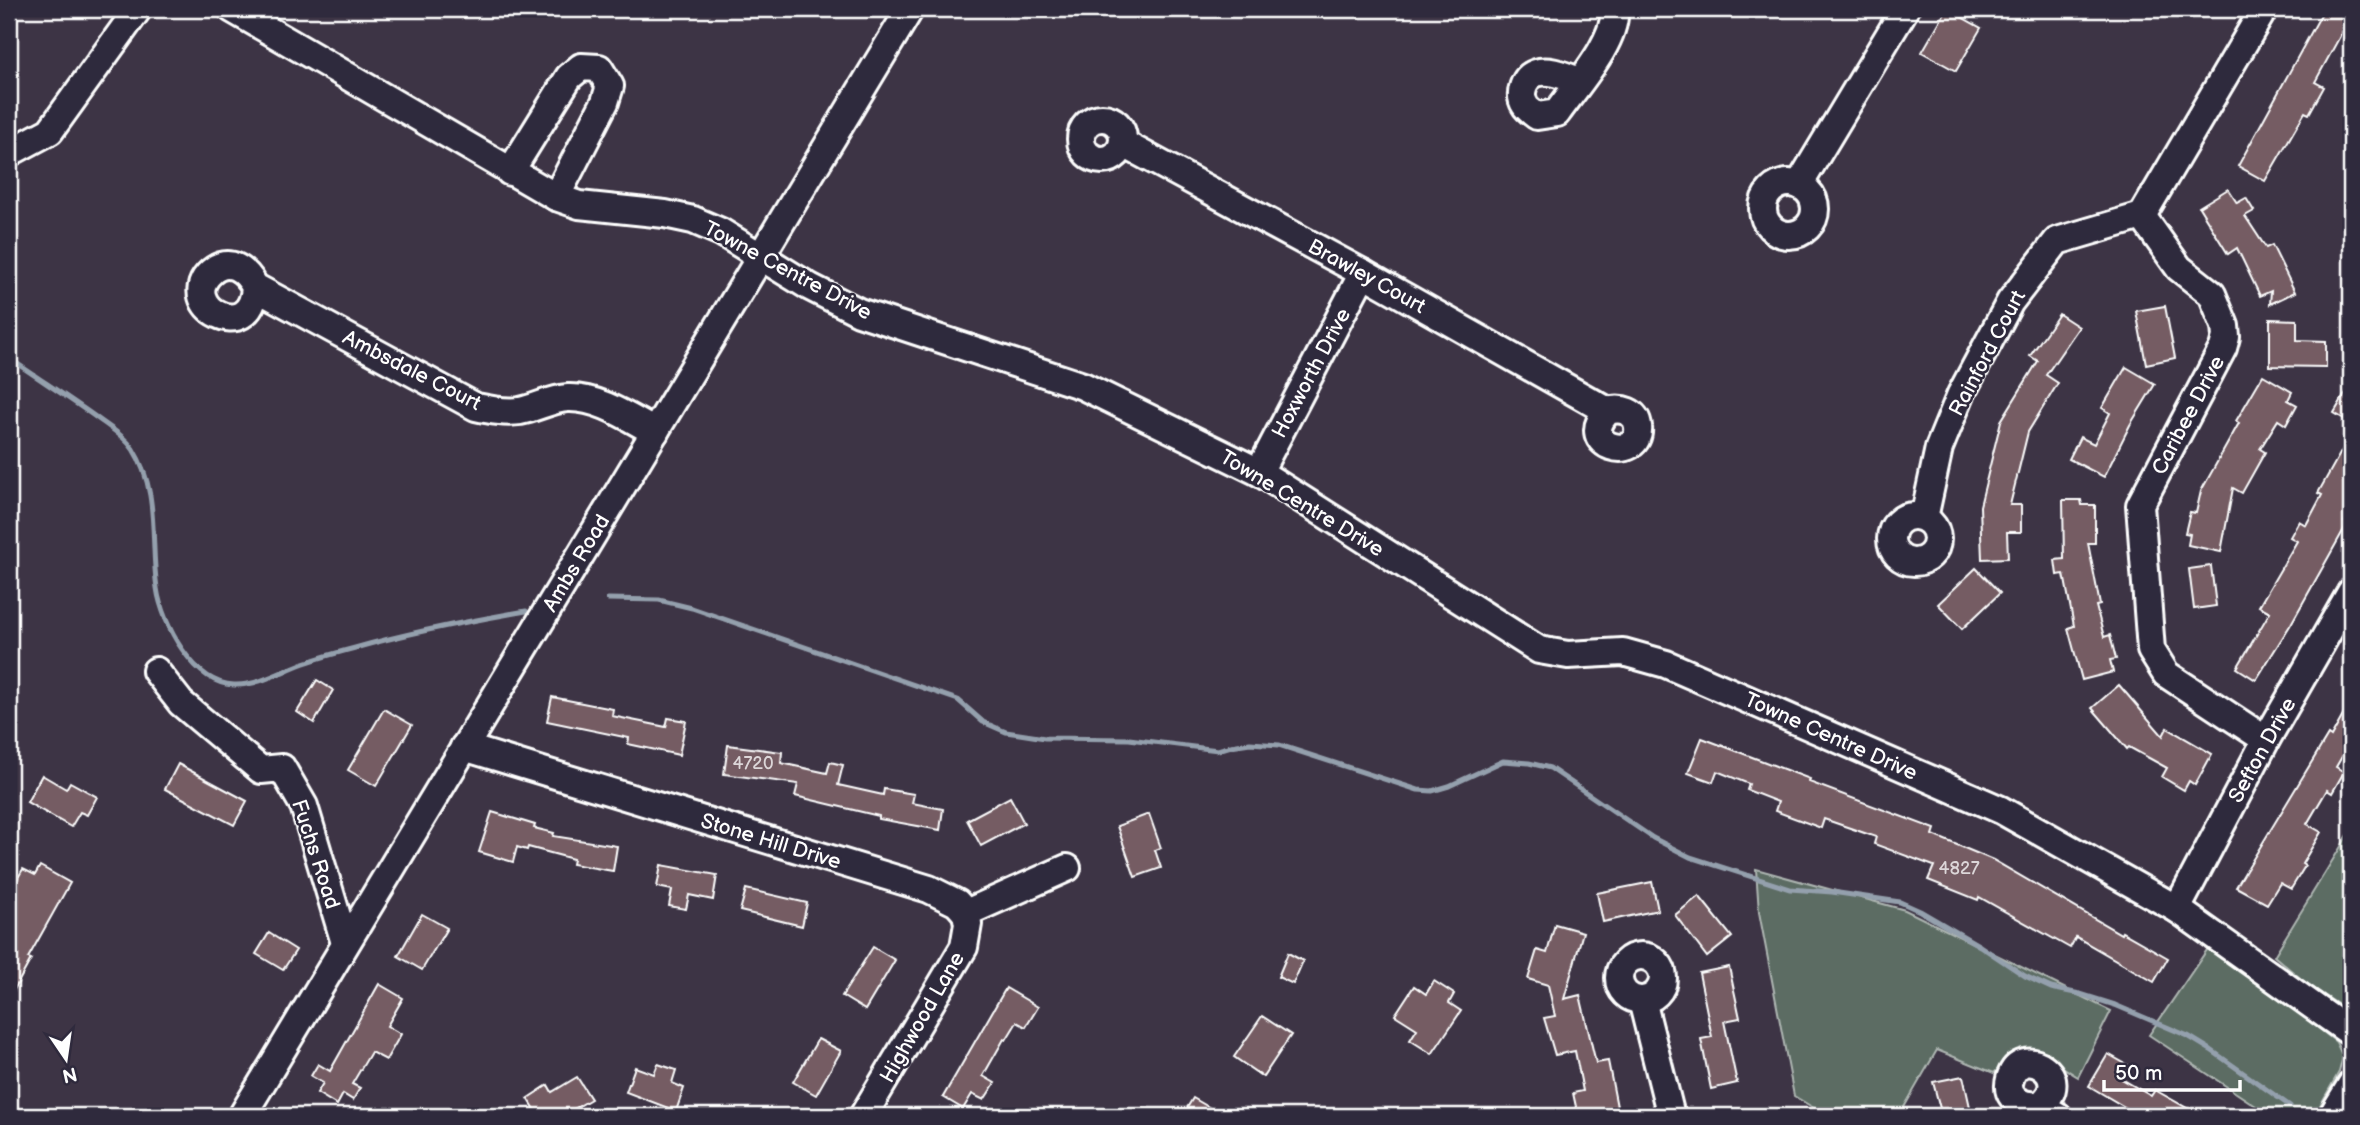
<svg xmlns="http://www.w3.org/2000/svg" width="2360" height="1125" viewBox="0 0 2360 1125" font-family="'Balsamiq Sans',sans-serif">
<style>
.green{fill:#5c6c64;stroke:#aeb6b2;stroke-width:2}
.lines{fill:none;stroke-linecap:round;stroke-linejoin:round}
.stream{stroke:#94a0ad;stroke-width:5}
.building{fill:#745c63;stroke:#fff;stroke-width:2}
.minor-casing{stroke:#fff;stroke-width:32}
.minor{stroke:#2f2a3d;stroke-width:26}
.labels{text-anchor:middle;stroke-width:5;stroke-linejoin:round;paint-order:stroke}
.number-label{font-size:18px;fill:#dcd6d8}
.street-label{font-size:21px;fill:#fff;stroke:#2f2a3d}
</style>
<rect width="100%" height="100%" fill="#3d3445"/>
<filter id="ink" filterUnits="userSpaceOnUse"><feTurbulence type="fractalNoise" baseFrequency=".0143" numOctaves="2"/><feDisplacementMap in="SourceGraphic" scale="14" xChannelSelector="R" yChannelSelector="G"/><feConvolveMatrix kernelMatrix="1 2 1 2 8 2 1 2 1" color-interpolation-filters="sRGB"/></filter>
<g filter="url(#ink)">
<g class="green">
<path d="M2351,830V1013L2306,983L2274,956Z"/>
<path d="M1756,869L1905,910L2111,1011L2078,1077C2041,1055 2032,1035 1994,1073L1937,1050L1899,1116H1827L1794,1096L1759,912Z"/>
<path d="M2209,947L2252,976L2336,1042L2343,1057L2339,1072L2314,1116H2271L2149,1035Z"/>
</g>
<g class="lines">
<g class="stream">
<path d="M9,358C39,379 71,399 101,421C112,429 125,437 133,449C160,492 150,541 157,588C162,624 194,684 234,685C256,686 279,673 299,665C317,658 336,653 355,648C411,632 469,621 526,611"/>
<path d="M608,599L659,600L692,608L958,700L983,722L1006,732L1045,738L1129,739L1218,750L1231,746L1250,743L1279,745L1418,790L1432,791L1449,786L1503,761L1529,763L1550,768L1653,838L1690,857L1790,889L1832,892L1900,902L1920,911L1980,946L2025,976L2051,988L2080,994L2115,1005L2188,1036L2211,1050L2290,1106"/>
</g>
</g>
<g class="building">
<path d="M1947,9L1981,28L1956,71L1922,52Z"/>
<path d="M2324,9H2351V16L2315,82L2324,87L2309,114L2305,112L2265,181L2238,166Z"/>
<path d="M2228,189L2237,203L2246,198L2254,211L2245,216L2266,248L2272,245L2295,292L2270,304L2271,291L2260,296L2237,248L2228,254L2199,207Z"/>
<path d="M2165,306L2175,358L2146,364L2136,311Z"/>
<path d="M2059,314L2079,327L2046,375L2058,383L2028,432L2010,505H2021V532H2007L2008,558L1982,559L1980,506L2001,421L2038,361L2030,356Z"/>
<path d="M2270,319L2297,320V340L2326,341V367L2270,366Z"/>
<path d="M2126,367L2155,384L2130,425L2104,477L2069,459L2080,437L2094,444L2110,413L2102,408Z"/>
<path d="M2263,375L2292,392L2288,400L2297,405L2286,425L2278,420L2260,449L2265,452L2242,493L2233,488L2221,552L2188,545L2190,534L2185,533L2190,512L2196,513L2201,491L2239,423L2236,421Z"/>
<path d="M2351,384V423L2334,413Z"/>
<path d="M2351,434V510L2344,522L2347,524L2291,624L2256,680L2237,668L2270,612L2259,606L2297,541L2290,537L2299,521L2306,525L2322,495L2318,493Z"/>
<path d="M2063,500H2081L2082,505H2095V543H2088L2100,605L2096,606L2104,637L2110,635L2116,659L2110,660L2113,672L2082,680L2068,628L2074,626L2064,574L2057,575L2055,560L2064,559Z"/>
<path d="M2211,566L2216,606L2194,609L2189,569Z"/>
<path d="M1976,568L2000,593L1962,629L1938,604Z"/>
<path d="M317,680L333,690L314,723L297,712Z"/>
<path d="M2119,685L2163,736L2167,728L2212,754L2195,785L2189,781L2184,790L2162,777L2167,768L2129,747L2127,749L2092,708Z"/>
<path d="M552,697L613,709L612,716L666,727L668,718L686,721L679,755L628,744L629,738L547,721Z"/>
<path d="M2351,701V741L2336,767L2344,772L2332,793L2327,790L2307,824L2321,832L2302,864L2305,866L2291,889L2280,883L2267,904L2236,887L2328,735L2331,737Z"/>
<path d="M384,709L412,725L376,786L348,770Z"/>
<path d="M1702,738L1810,779L1809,782L1935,829L1933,835L1993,860L2121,934L2122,932L2168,958L2154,982L2076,937L2070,948L1979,897L1978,900L1928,880L1934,866L1874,844L1876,837L1824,819L1821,828L1775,811L1778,802L1747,790L1749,784L1717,771L1713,782L1688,773Z"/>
<path d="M728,745L782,752L781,763L827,773L830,762L843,765L838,785L883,795L884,789L914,794L912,803L943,809L940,830L879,819V816L795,796L798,784L724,774Z"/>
<path d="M178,764L247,801L234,825L165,789Z"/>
<path d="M42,775L66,789L70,782L97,797L87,815L80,812L71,827L27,802Z"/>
<path d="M1010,797L1024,823L981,846L967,820Z"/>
<path d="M492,812L535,825L534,828L554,833L553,836L617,846L613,871L572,864L573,859L528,847L527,850L517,847L513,862L479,852Z"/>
<path d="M1149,814L1161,848L1155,850L1161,868L1135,877L1117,826Z"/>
<path d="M661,865L717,875L713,900L689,895L686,909L669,906L672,890L657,887Z"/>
<path d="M40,866L70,883L28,958L31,959L9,999V893L23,869L35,875Z"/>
<path d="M1652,882L1658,910L1603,922L1597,893Z"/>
<path d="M746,889L807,903L802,926L740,911Z"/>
<path d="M1699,896L1732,937L1707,957L1675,915Z"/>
<path d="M422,914L447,928L422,970L398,956Z"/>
<path d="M1555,924L1583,932L1564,999L1580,995L1596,1063L1608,1061L1618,1112L1599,1116H1578L1573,1093L1583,1091L1575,1051L1555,1055L1544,1018L1555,1016L1548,985L1528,979L1537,950L1547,953Z"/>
<path d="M269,933L296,950L283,970L256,954Z"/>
<path d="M873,947L895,960L865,1010L842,996Z"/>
<path d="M1288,953L1303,961L1293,984L1278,977Z"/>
<path d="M1729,967L1740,1018L1724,1021L1737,1083L1711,1089L1701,1039L1712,1037L1699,973Z"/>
<path d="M1434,981L1454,994L1449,1003L1461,1011L1432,1054L1410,1040L1417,1029L1395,1015L1414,986L1426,994Z"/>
<path d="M379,984L403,998L387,1026L401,1034L386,1060L371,1052L352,1084L360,1088L353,1100L343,1094L337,1105L317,1093L323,1083L311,1076L318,1064L330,1071Z"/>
<path d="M1006,988L1038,1007L1026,1027L1017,1022L1006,1040L1004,1039L983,1076L995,1083L984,1100L972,1094L963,1109L943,1097Z"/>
<path d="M1262,1016L1291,1035L1263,1077L1234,1057Z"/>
<path d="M818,1039L841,1051L816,1095L793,1082Z"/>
<path d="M2108,1054L2129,1066L2122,1079L2151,1096L2155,1090L2201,1116H2140L2089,1086Z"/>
<path d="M658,1064L676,1070L672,1083L684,1088L676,1111L626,1092L635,1067L654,1074Z"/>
<path d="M1963,1076L1972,1116H1942L1933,1082Z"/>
<path d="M577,1077L591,1099L562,1116H539L528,1098L548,1085L552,1092Z"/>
<path d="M1193,1098L1224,1116H1182Z"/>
</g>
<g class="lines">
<defs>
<g id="minor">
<path d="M232,9L556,197L579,205L665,214L693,220L721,232L810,287L859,312L1083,386L1259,472L1539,650L1568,655L1623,652L1666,664L2001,810L2177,909L2351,1033"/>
<path d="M1579,81C1567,77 1550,68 1536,73C1524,77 1518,94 1525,105C1527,109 1533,113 1537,116L1557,113C1575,87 1618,40 1614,9"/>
<circle cx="1102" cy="139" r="21"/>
<path d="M1124,144L1363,273L1608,411C1621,407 1637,411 1638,427C1642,464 1573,447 1608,411"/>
<path d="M9,153L50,131L138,9"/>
<path d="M510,172L569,77L581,67L599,68L610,86L605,102L556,197"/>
<circle cx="1789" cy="209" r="26"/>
<path d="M1799,185L1905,9"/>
<path d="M2142,216L2179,268L2212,294L2225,326L2226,337L2223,348L2140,505L2151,650L2166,674L2266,740"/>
<path d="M2142,216L2264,9"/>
<path d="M255,287C251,348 175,304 211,272C229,256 246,270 255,287L476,407C490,410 505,413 520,411C536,408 551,399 568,398C599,397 629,418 655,432"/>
<path d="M1259,472L1363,273"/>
<circle cx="1914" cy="539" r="23"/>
<path d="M1924,518L1939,448L1961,394L2010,302L2057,241L2142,216"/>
<path d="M156,671L181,703L261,770L282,768L304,806L345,943"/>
<path d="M464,747L929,889L957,903L966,913L1067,868"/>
<path d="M2177,909L2266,740L2351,592"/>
<circle cx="1641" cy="978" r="22"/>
<path d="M1642,1000L1671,1116"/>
<path d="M2040,1105C2077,1077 2021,1041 2010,1079C2004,1100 2024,1107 2040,1105L2058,1116"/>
<path d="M242,1116L910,9"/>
<path d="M863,1116L964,947L968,924L966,913"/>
<path d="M2332,1116L2351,1085"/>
</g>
</defs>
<use href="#minor" class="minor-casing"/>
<use href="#minor" class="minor"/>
</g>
</g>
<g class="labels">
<g class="number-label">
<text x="753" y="769">4720</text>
<text x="1959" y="874">4827</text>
</g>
<g class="street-label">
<text transform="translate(788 270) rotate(28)" y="7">Towne Centre Drive</text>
<text transform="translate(1367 276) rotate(29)" y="7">Brawley Court</text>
<text transform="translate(1987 353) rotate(-62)" y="7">Rainford Court</text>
<text transform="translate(412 370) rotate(27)" y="7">Ambsdale Court</text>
<text transform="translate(1311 373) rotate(-62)" y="7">Hoxworth Drive</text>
<text transform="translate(2188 415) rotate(-62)" y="7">Caribee Drive</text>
<text transform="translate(1302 503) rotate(31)" y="7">Towne Centre Drive</text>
<text transform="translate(576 563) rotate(-59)" y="7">Ambs Road</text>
<text transform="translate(1831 736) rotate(24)" y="7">Towne Centre Drive</text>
<text transform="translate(2262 750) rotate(-61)" y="7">Sefton Drive</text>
<text transform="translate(771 841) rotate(17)" y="7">Stone Hill Drive</text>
<text transform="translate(316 854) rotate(72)" y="7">Fuchs Road</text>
<text transform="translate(922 1017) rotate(-60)" y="7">Highwood Lane</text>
</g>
</g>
<rect width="2360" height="1125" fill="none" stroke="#2f2a3d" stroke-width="35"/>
<rect x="18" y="18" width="2325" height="1090" fill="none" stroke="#fff" stroke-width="2.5" filter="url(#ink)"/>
<g transform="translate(66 1059) rotate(167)" stroke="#2f2a3d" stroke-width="5" paint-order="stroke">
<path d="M0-5L12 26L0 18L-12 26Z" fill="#ffffff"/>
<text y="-10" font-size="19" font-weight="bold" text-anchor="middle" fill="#ffffff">N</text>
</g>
<path d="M2104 1080v10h136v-10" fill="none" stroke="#ffffff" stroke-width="3.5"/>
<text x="2115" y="1080" font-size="21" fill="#ffffff" stroke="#2f2a3d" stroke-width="5" paint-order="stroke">50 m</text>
</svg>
